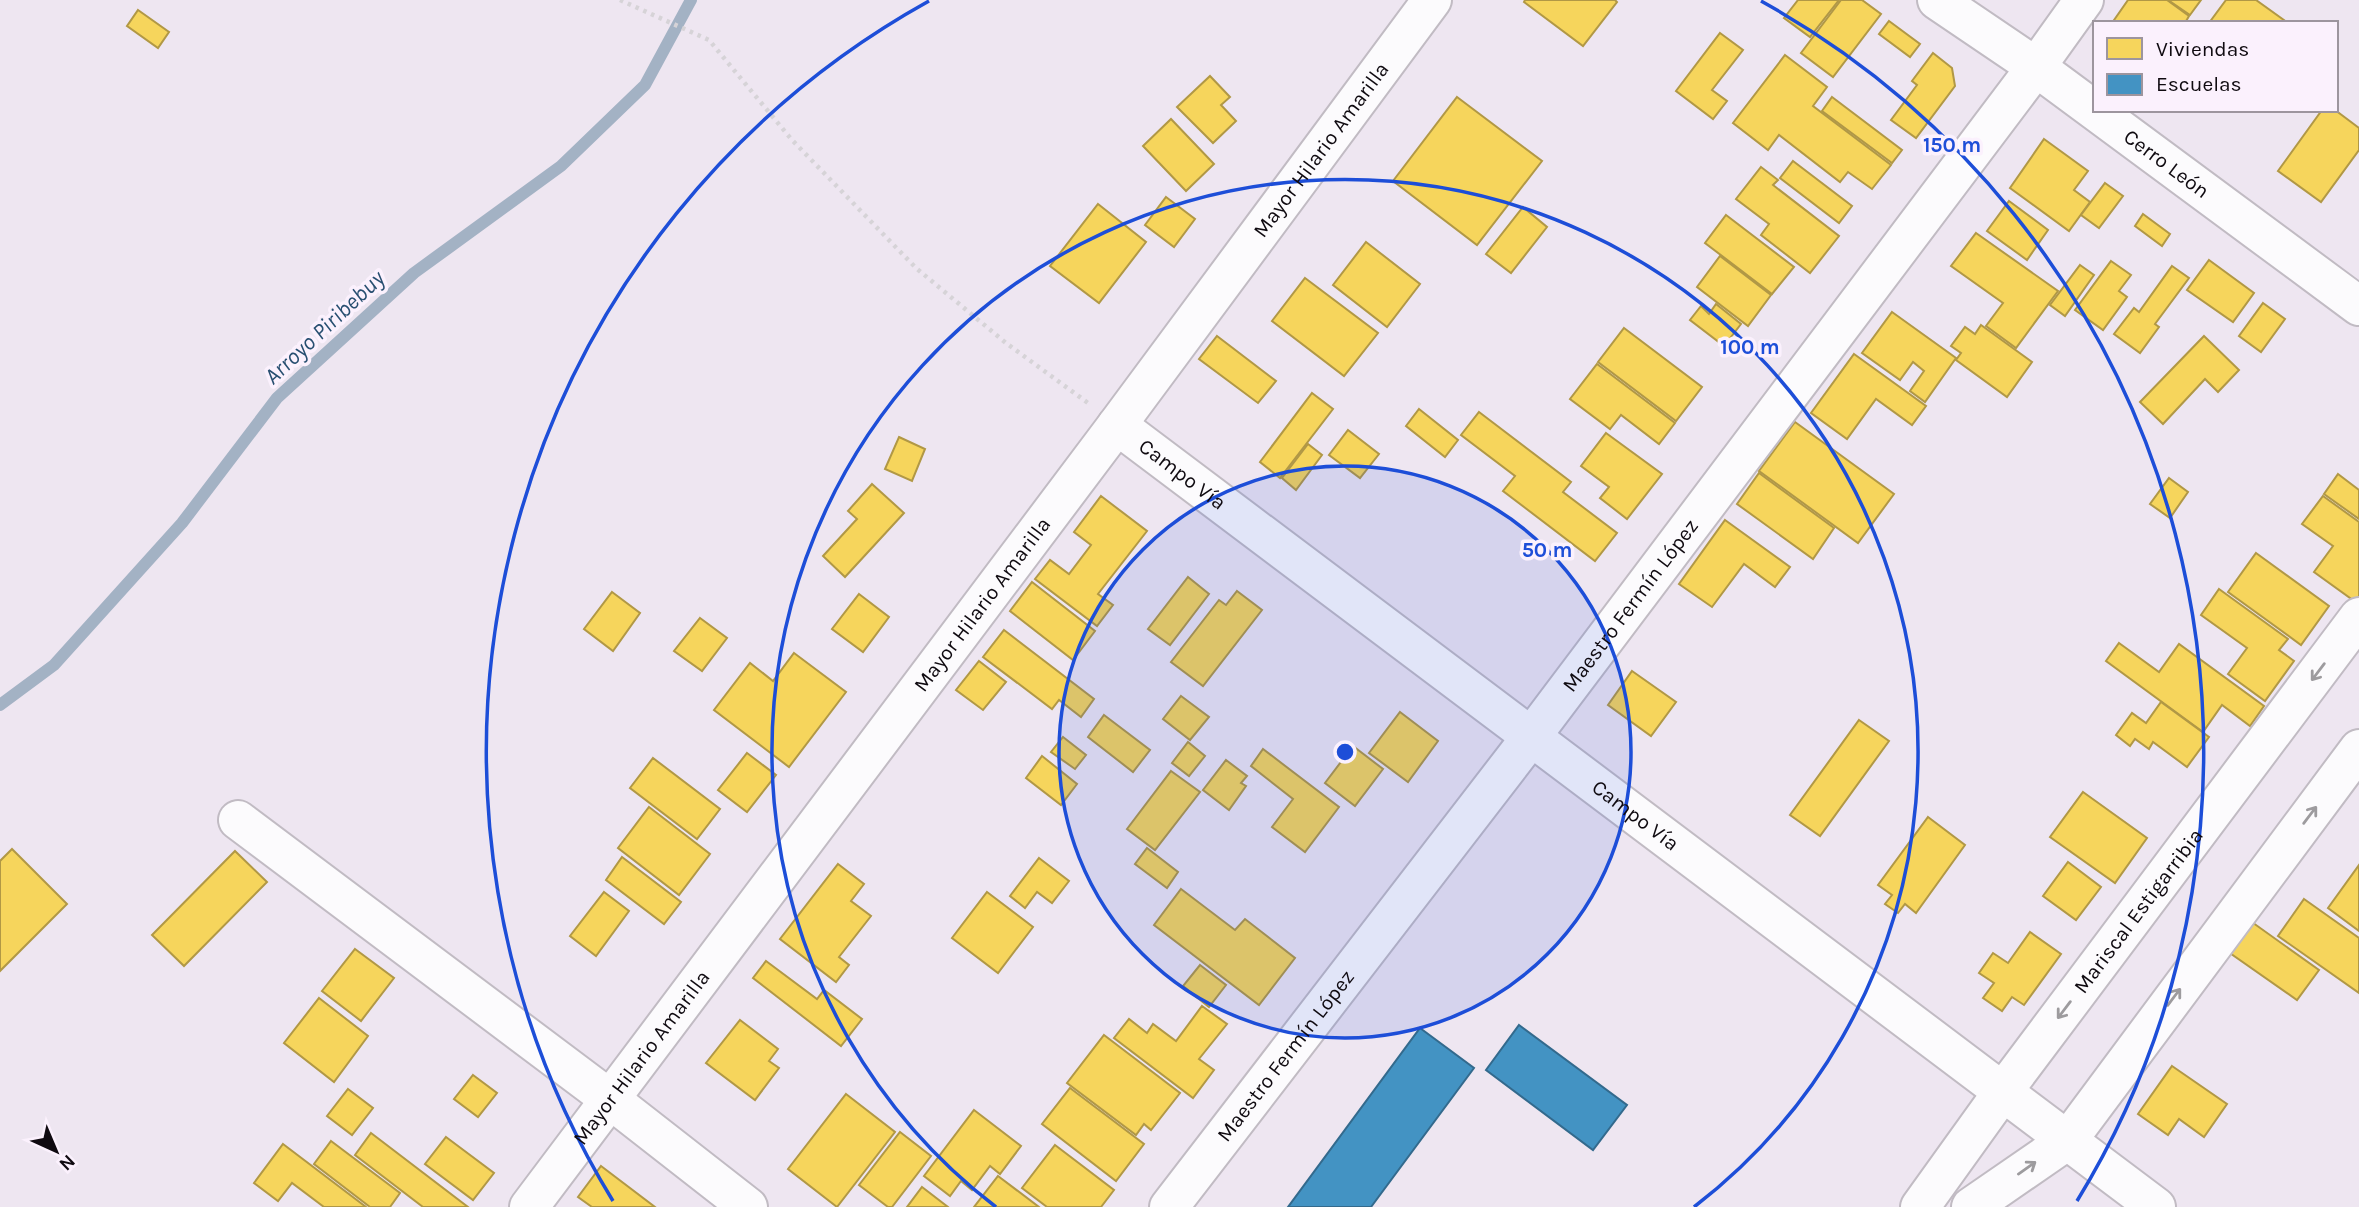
<svg xmlns="http://www.w3.org/2000/svg" width="2359" height="1207" viewBox="0 0 2359 1207" font-family="Karla,sans-serif">
<style>
.homes{fill:#f6d55c;stroke:#b19845;stroke-width:2}
.schools{fill:#4393c3;stroke:#336a8d;stroke-width:2}
.lines{fill:none;stroke-linecap:round;stroke-linejoin:round}
.stream{stroke:#a3b2c4;stroke-width:12}
.minor-casing{stroke:#c1bbc3;stroke-width:42}
.path{stroke:#d6d3d7;stroke-width:4.5;stroke-dasharray:3.5 5;stroke-linecap:butt}
.minor{stroke:#fcfbfd;stroke-width:38}
.oneway{stroke:#9d9b9e}
.ring{fill:none;stroke:#1d4ed8;stroke-width:3.5}
.labels{text-anchor:middle;stroke-width:7;stroke-linejoin:round;paint-order:stroke}
.street-label{font-size:21px;fill:#0f0a10;stroke:#fbf1fd}
.water-label{font-size:23px;font-style:italic;fill:#284f71;stroke:#fbf1fd}
.centre{fill:#1d4ed8;stroke:#fbf1fd;stroke-width:3.5}
.ring-label{font-size:21px;text-anchor:middle;font-weight:bold;fill:#1d4ed8;stroke:#fbf1fd;stroke-width:7;stroke-linejoin:round;paint-order:stroke}
</style>
<rect width="100%" height="100%" fill="#eee6f1"/>
<g class="homes">
<path d="M1525,0H1615L1617,2L1583,46L1524,2Z"/>
<path d="M1798,0H1839L1810,37L1784,18Z"/>
<path d="M1841,0H1862L1881,14L1833,77L1801,53Z"/>
<path d="M2128,0H2167L2189,16L2185,23H2112Z"/>
<path d="M2168,0H2201L2190,15Z"/>
<path d="M2226,0H2256L2288,23H2209Z"/>
<path d="M138,10L169,32L158,48L127,26Z"/>
<path d="M1889,21L1920,44L1910,57L1879,34Z"/>
<path d="M1720,33L1743,50L1712,90L1727,101L1713,119L1676,91Z"/>
<path d="M1933,53L1952,68L1955,86L1916,138L1891,120L1917,85L1912,81Z"/>
<path d="M1785,55L1827,87L1813,106L1891,165L1872,189L1848,172L1840,182L1779,135L1768,150L1733,123Z"/>
<path d="M1210,76L1230,97L1221,105L1236,121L1213,143L1177,107Z"/>
<path d="M1457,97L1542,161L1477,245L1393,181Z"/>
<path d="M1832,97L1902,150L1892,163L1822,111Z"/>
<path d="M2322,110H2335L2359,128V150L2321,202L2278,171Z"/>
<path d="M1171,119L1214,164L1186,191L1143,146Z"/>
<path d="M2044,139L2088,171L2074,190L2090,202L2069,231L2010,188Z"/>
<path d="M1793,161L1852,206L1839,223L1780,178Z"/>
<path d="M1761,167L1778,180L1773,185L1839,236L1810,273L1761,235L1769,224L1736,199Z"/>
<path d="M2105,183L2123,196L2099,228L2081,215Z"/>
<path d="M1166,197L1195,219L1174,247L1145,225Z"/>
<path d="M2009,201L2048,230L2027,260L1987,231Z"/>
<path d="M1098,204L1146,242L1099,303L1050,266Z"/>
<path d="M1523,207L1547,227L1511,273L1486,254Z"/>
<path d="M2143,214L2170,234L2162,246L2135,226Z"/>
<path d="M1726,215L1794,267L1772,294L1705,243Z"/>
<path d="M1976,233L2058,291L2016,348L1986,326L2003,303L1951,266Z"/>
<path d="M1366,242L1420,284L1387,327L1333,285Z"/>
<path d="M1720,256L1771,295L1748,326L1697,287Z"/>
<path d="M2209,260L2254,293L2233,322L2187,290Z"/>
<path d="M2111,261L2131,275L2119,291L2127,297L2103,330L2075,310Z"/>
<path d="M2080,265L2094,275L2065,316L2050,305Z"/>
<path d="M2172,266L2189,278L2155,324L2159,327L2140,353L2114,334L2134,308L2139,312Z"/>
<path d="M1305,278L1378,333L1344,376L1272,321Z"/>
<path d="M2263,303L2285,319L2261,352L2239,336Z"/>
<path d="M1716,304L1741,324L1724,346L1690,320L1701,306L1709,314Z"/>
<path d="M1892,312L1956,358L1925,402L1910,391L1924,371L1913,362L1900,380L1862,353Z"/>
<path d="M1981,325L2032,362L2007,397L1956,360L1961,353L1951,346L1965,327L1975,334Z"/>
<path d="M1624,328L1702,387L1676,421L1598,362Z"/>
<path d="M1217,336L1276,381L1258,403L1199,359Z"/>
<path d="M2204,336L2239,370L2218,392L2205,379L2163,424L2140,402Z"/>
<path d="M1854,354L1926,406L1912,425L1876,399L1847,439L1811,413Z"/>
<path d="M1597,364L1675,423L1659,444L1621,415L1610,429L1570,399Z"/>
<path d="M1312,393L1333,409L1280,478L1260,462Z"/>
<path d="M1419,409L1458,440L1445,457L1406,426Z"/>
<path d="M1479,412L1571,482L1563,492L1617,533L1595,561L1503,491L1515,476L1461,435Z"/>
<path d="M1795,422L1894,494L1858,543L1759,471Z"/>
<path d="M1348,430L1379,454L1360,478L1329,455Z"/>
<path d="M1606,433L1662,474L1627,519L1600,498L1609,487L1581,466Z"/>
<path d="M899,437L925,449L912,481L885,469Z"/>
<path d="M1308,444L1322,455L1296,490L1282,478Z"/>
<path d="M1759,473L1834,528L1813,559L1737,504Z"/>
<path d="M2338,474L2359,490V519L2324,494Z"/>
<path d="M2169,478L2188,492L2170,518L2150,504Z"/>
<path d="M872,484L904,513L845,577L823,556L857,519L848,511Z"/>
<path d="M1101,496L1147,531L1098,594L1113,605L1097,626L1035,579L1050,560L1069,574L1091,545L1074,532Z"/>
<path d="M2323,496L2359,522V600L2357,603L2314,572L2333,546L2302,524Z"/>
<path d="M1725,520L1790,567L1775,587L1744,564L1712,607L1679,584Z"/>
<path d="M2256,553L2329,606L2301,645L2228,592Z"/>
<path d="M1188,577L1209,594L1170,645L1148,629Z"/>
<path d="M1032,582L1095,631L1073,660L1010,611Z"/>
<path d="M2219,589L2288,639L2279,650L2294,661L2265,701L2228,674L2247,648L2201,615Z"/>
<path d="M1237,591L1262,610L1203,686L1171,662L1219,600L1226,605Z"/>
<path d="M612,592L640,613L613,651L584,629Z"/>
<path d="M859,594L889,617L863,652L832,629Z"/>
<path d="M700,618L727,638L702,671L674,651Z"/>
<path d="M1004,630L1094,699L1081,717L1059,700L1052,709L983,657Z"/>
<path d="M2119,643L2159,672L2179,644L2264,706L2250,726L2222,705L2203,732L2106,661Z"/>
<path d="M794,653L846,692L789,767L714,710L750,663L773,681Z"/>
<path d="M979,661L1006,682L983,710L956,690Z"/>
<path d="M1632,671L1676,702L1651,736L1608,705Z"/>
<path d="M1181,696L1209,717L1190,740L1163,719Z"/>
<path d="M2161,702L2209,737L2187,767L2153,742L2149,749L2135,739L2130,746L2116,735L2132,713L2146,723Z"/>
<path d="M1400,712L1438,741L1408,782L1369,753Z"/>
<path d="M1104,715L1150,750L1133,772L1088,737Z"/>
<path d="M1859,720L1889,741L1820,836L1790,815Z"/>
<path d="M1063,737L1086,755L1075,769L1051,752Z"/>
<path d="M1188,742L1205,756L1189,776L1172,763Z"/>
<path d="M1353,746L1383,769L1355,806L1325,783Z"/>
<path d="M1263,749L1339,807L1305,852L1272,827L1293,799L1251,766Z"/>
<path d="M747,753L776,775L747,812L718,790Z"/>
<path d="M1042,756L1077,784L1061,805L1026,778Z"/>
<path d="M653,758L720,809L697,839L630,788Z"/>
<path d="M1226,760L1247,776L1241,783L1246,786L1229,810L1203,790Z"/>
<path d="M1171,771L1200,792L1155,850L1127,829Z"/>
<path d="M2083,792L2147,838L2115,883L2050,837Z"/>
<path d="M649,807L710,854L679,895L618,848Z"/>
<path d="M1928,817L1965,845L1916,913L1905,904L1898,913L1885,904L1892,895L1878,885Z"/>
<path d="M1147,848L1178,872L1167,888L1135,864Z"/>
<path d="M12,849L67,904L0,971V861Z"/>
<path d="M235,851L267,882L184,966L152,935Z"/>
<path d="M622,857L681,902L664,924L606,880Z"/>
<path d="M1039,858L1069,881L1052,903L1037,892L1025,908L1010,896Z"/>
<path d="M2068,862L2101,887L2076,920L2043,896Z"/>
<path d="M838,864L864,884L851,901L871,916L839,957L849,965L836,982L780,939Z"/>
<path d="M2359,865V931L2328,908Z"/>
<path d="M1181,889L1235,930L1245,919L1295,958L1259,1005L1154,925Z"/>
<path d="M604,892L629,911L596,956L570,936Z"/>
<path d="M987,892L1033,927L998,973L952,938Z"/>
<path d="M2304,899L2359,938V993L2278,936Z"/>
<path d="M2249,920L2319,970L2297,1000L2227,951Z"/>
<path d="M2030,932L2061,954L2024,1005L2012,997L2002,1011L1983,998L1994,983L1979,973L1993,953L2008,963Z"/>
<path d="M355,949L394,978L361,1021L322,991Z"/>
<path d="M766,961L817,999L824,990L862,1019L841,1046L753,978Z"/>
<path d="M1200,965L1226,985L1209,1007L1183,986Z"/>
<path d="M319,998L368,1036L334,1082L284,1043Z"/>
<path d="M1202,1006L1227,1024L1199,1059L1214,1070L1193,1098L1114,1038L1129,1019L1147,1033L1153,1024L1176,1041Z"/>
<path d="M740,1020L778,1049L769,1061L779,1068L755,1100L706,1063Z"/>
<path d="M1104,1035L1180,1093L1151,1130L1144,1124L1136,1135L1067,1083Z"/>
<path d="M2172,1066L2227,1104L2204,1137L2179,1119L2168,1135L2138,1114Z"/>
<path d="M473,1075L497,1093L478,1117L454,1099Z"/>
<path d="M1070,1088L1144,1144L1116,1181L1042,1124Z"/>
<path d="M348,1089L373,1108L352,1135L327,1116Z"/>
<path d="M846,1094L895,1132L837,1207L788,1169Z"/>
<path d="M974,1110L1021,1146L1000,1174L990,1166L972,1190L961,1181L950,1196L924,1176Z"/>
<path d="M900,1132L931,1156L892,1207H888L859,1185Z"/>
<path d="M371,1133L468,1207H423L355,1155Z"/>
<path d="M446,1137L494,1173L473,1200L425,1164Z"/>
<path d="M331,1141L400,1193L390,1207H370L314,1164Z"/>
<path d="M283,1144L366,1207H324L292,1183L278,1201L254,1183Z"/>
<path d="M1055,1145L1114,1190L1101,1207H1047L1022,1188Z"/>
<path d="M601,1166L655,1207H592L578,1197Z"/>
<path d="M998,1176L1039,1207H974Z"/>
<path d="M922,1187L948,1207H907Z"/>
</g>
<g class="schools">
<path d="M1519,1025L1627,1105L1593,1150L1486,1070Z"/>
<path d="M1420,1028L1474,1068L1371,1207H1288Z"/>
</g>
<g class="lines">
<path class="stream" d="M0,705L54,665L182,523L277,398L414,273L561,166L645,85L691,0"/>
<defs>
<g id="minor">
<path id="s1" d="M1937,0L2036,67L2359,306"/>
<path id="s2" d="M1117,425L2156,1207"/>
<path d="M238,820L611,1100L748,1207"/>
<path id="s3" d="M529,1207L1117,425L1432,0"/>
<path id="s4" d="M1169,1207L1531,737L2036,67L2084,0"/>
<path id="s5" d="M1920,1207L2004,1090L2359,617"/>
<path d="M1971,1207L2068,1140L2359,749"/>
</g>
</defs>
<use href="#minor" class="minor-casing"/>
<path class="path" d="M620,0L709,40L792,140L916,268L1006,343L1088,403"/>
<use href="#minor" class="minor"/>
</g>
<defs><path id="oneway-shaft" d="M-6 0H5M1.5-3L5.5 0L1.5 3" fill="none" stroke-width="1.6" stroke-linecap="round" stroke-linejoin="round" transform="scale(1.75)"/></defs>
<g class="oneway">
<use href="#oneway-shaft" transform="translate(2318 672) rotate(127)"/>
<use href="#oneway-shaft" transform="translate(2310 815) rotate(-53)"/>
<use href="#oneway-shaft" transform="translate(2174 997) rotate(-53)"/>
<use href="#oneway-shaft" transform="translate(2064 1010) rotate(127)"/>
<use href="#oneway-shaft" transform="translate(2027 1168) rotate(-35)"/>
</g>
<circle cx="1345" cy="752" r="286" fill="#1d4ed8" fill-opacity=".12"/>
<g class="ring">
<circle cx="1345" cy="752" r="286"/>
<path d="M996 1207A573 573 0 1 1 1694 1207"/>
<path d="M613 1201A859 859 0 0 1 929 1M1761 1A859 859 0 0 1 2077 1201"/>
</g>
<g class="labels">
<g class="street-label">
<text dy="7" stroke="none"><textPath href="#s3" startOffset="1321">Mayor Hilario Amarilla</textPath></text>
<text dy="7" stroke="none"><textPath href="#s1" startOffset="282">Cerro León</textPath></text>
<text dy="7" stroke="none"><textPath href="#s2" startOffset="82">Campo Vía</textPath></text>
<text dy="7" stroke="none"><textPath href="#s3" startOffset="754">Mayor Hilario Amarilla</textPath></text>
<text dy="7" stroke="none"><textPath href="#s4" startOffset="758">Maestro Fermín López</textPath></text>
<text dy="7" stroke="none"><textPath href="#s2" startOffset="649">Campo Vía</textPath></text>
<text dy="7" stroke="none"><textPath href="#s5" startOffset="368">Mariscal Estigarribia</textPath></text>
<text dy="7" stroke="none"><textPath href="#s4" startOffset="191">Maestro Fermín López</textPath></text>
<text dy="7" stroke="none"><textPath href="#s3" startOffset="187">Mayor Hilario Amarilla</textPath></text>
</g>
<g class="water-label">
<text transform="translate(324 327) rotate(-43)" y="8">Arroyo Piribebuy</text>
</g>
</g>
<circle cx="1345" cy="752" r="10" class="centre"/>
<g class="ring-label">
<text x="1952" y="152">150 m</text>
<text x="1750" y="354">100 m</text>
<text x="1547" y="557">50 m</text>
</g>
<rect x="2093" y="21" width="245" height="91" fill="#fbf1fd" stroke="#9d959e" stroke-width="2"/>
<rect x="2107" y="38" width="35" height="21" fill="#f6d55c" stroke="#9d959e" stroke-width="2"/>
<text x="2156" y="56" font-size="21" fill="#0f0a10">Viviendas</text>
<rect x="2107" y="74" width="35" height="21" fill="#4393c3" stroke="#9d959e" stroke-width="2"/>
<text x="2156" y="91" font-size="21" fill="#0f0a10">Escuelas</text>
<g transform="translate(56 1151) rotate(136)" stroke="#fbf1fd" stroke-width="5" paint-order="stroke">
<path d="M0-5L12 26L0 18L-12 26Z" fill="#0f0a10"/>
<text y="-10" font-size="19" font-weight="bold" text-anchor="middle" fill="#0f0a10">N</text>
</g>
</svg>
